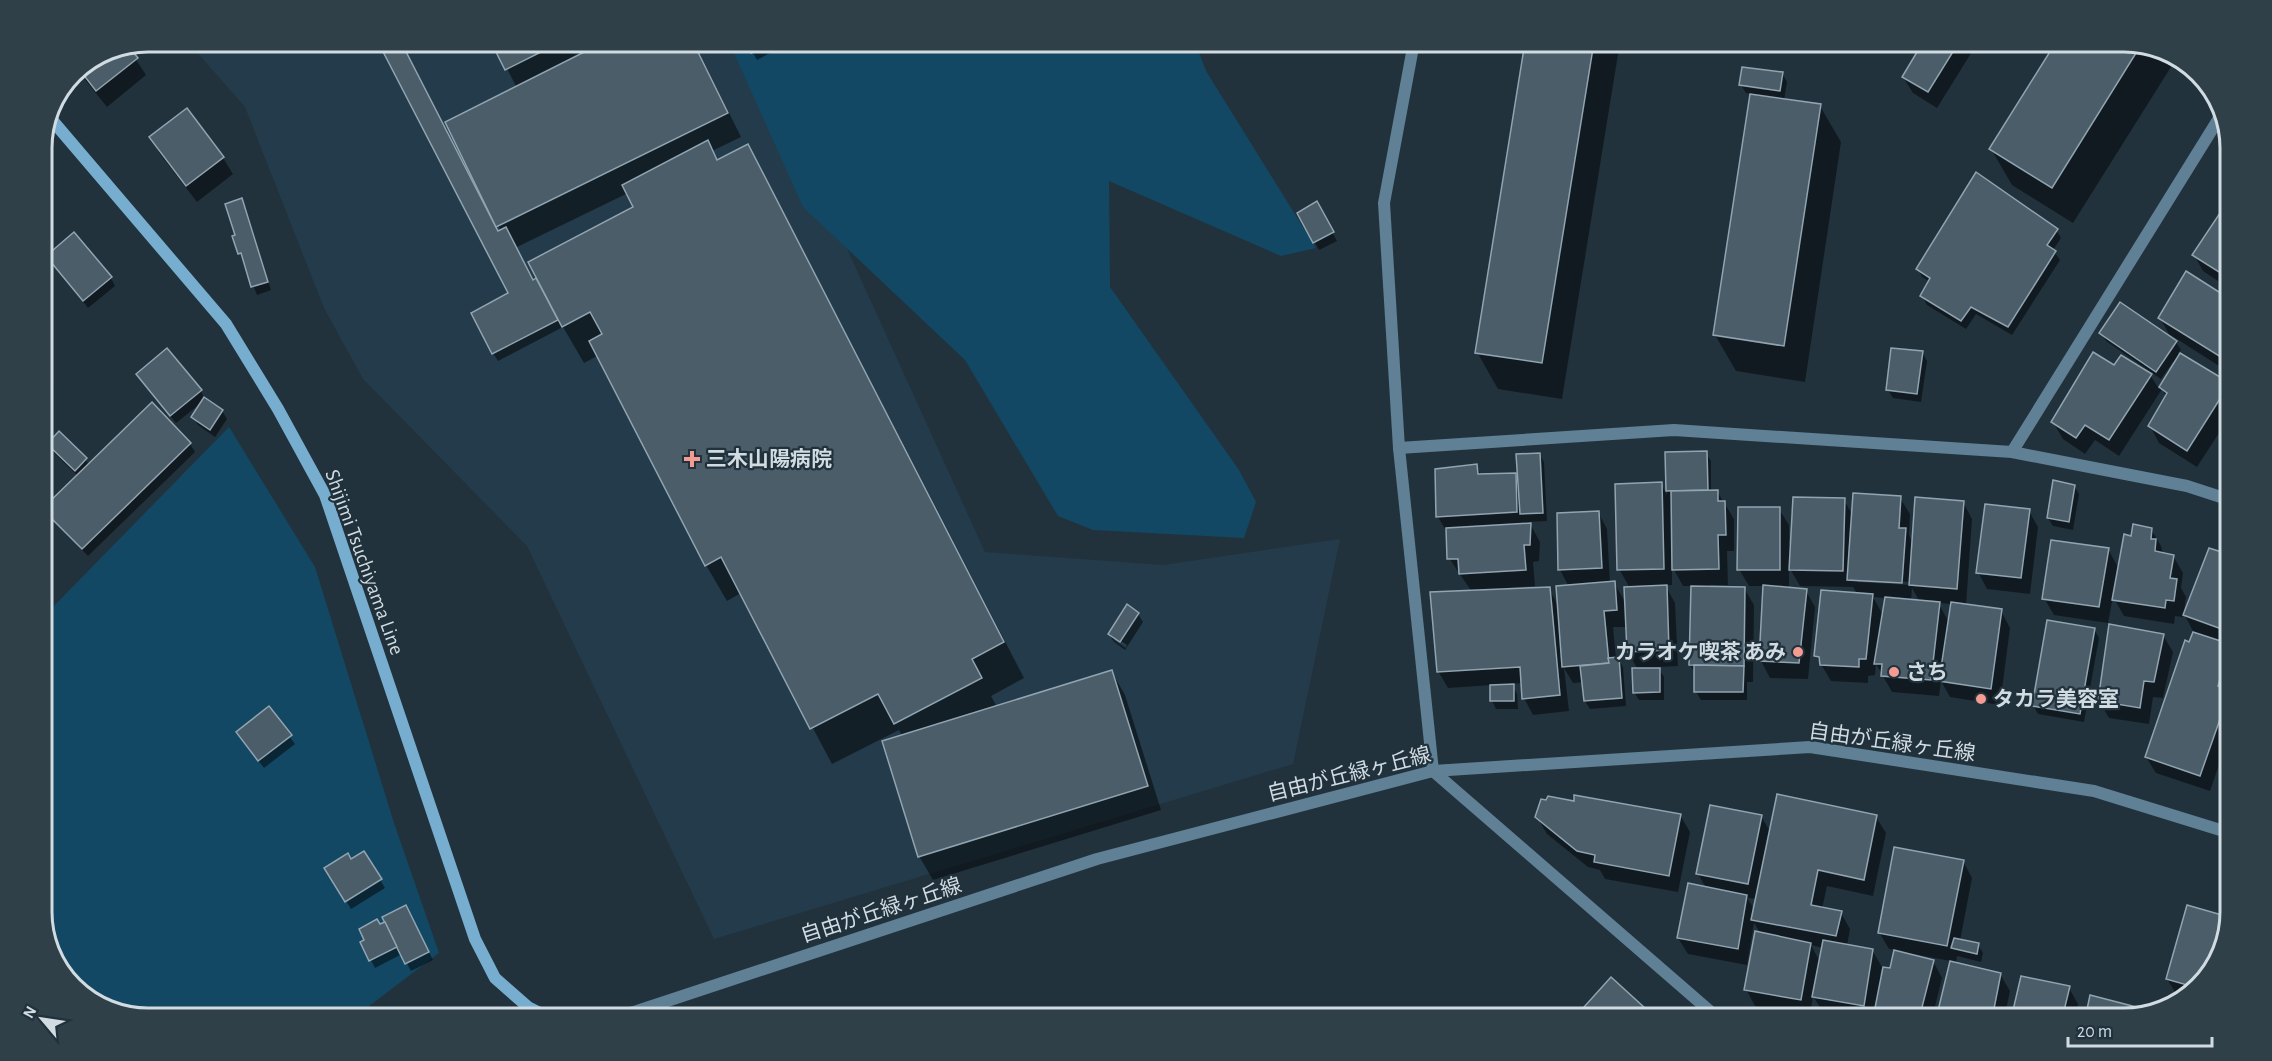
<svg xmlns="http://www.w3.org/2000/svg" width="2272" height="1061" viewBox="0 0 2272 1061" font-family="'Alegreya Sans','Noto Sans JP',sans-serif">
<style>
.built{fill:#233b4a}
.green{fill:#134864}
.shadow{fill:#0007;fill-rule:evenodd}
.building{fill:#4b5d69;stroke:#90a4b1;stroke-width:1.5}
.lines{fill:none;stroke-linecap:round;stroke-linejoin:round}
.minor{stroke:#5f8095;stroke-width:12}
.tertiary{stroke:#5f8095;stroke-width:12}
.secondary{stroke:#77adcf;stroke-width:12}
.poi-dot{fill:#f59c92;stroke:#21323c;stroke-width:2}
.labels{text-anchor:middle;stroke-width:4.5;stroke-linejoin:round;paint-order:stroke}
.poi-label{font-size:21px;font-weight:bold;fill:#d1dbe2;stroke:#21323c;text-anchor:start}
.street-label{font-size:21px;fill:#d1dbe2;stroke:#21323c}
.rim{fill:none;stroke:#d1dbe2;stroke-width:3}
</style>
<rect width="100%" height="100%" fill="#21323c"/>
<path class="built" d="M188,42H753L985,552L1163,565L1340,539L1293,764L714,939L527,546L363,379L324,308L245,107Z"/>
<g class="green">
<path d="M729,42H1195L1206,71L1316,248L1281,256L1109,181L1110,287L1239,470L1256,502L1244,538L1093,530L1058,516L965,360L803,207Z"/>
<path d="M229,427L315,567L394,823L439,953L352,1019H148L107,1011L60,972L42,920V615L49,611Z"/>
</g>
<g class="shadow">
<path d="M493,42H694L741,137L712,151L718,161L747,146L768,182L1024,678L991,696L997,707L1112,672L1125,695L1161,810L933,880L919,856L902,736L899,730L832,764L741,593L727,601L706,565L599,355L584,363L563,327L498,361L493,353L510,294L501,231L447,123L517,88ZM628,193L635,208L550,308L533,282L515,248Z"/>
<path d="M747,42H791L757,60Z"/>
<path d="M1526,42H1620L1562,399L1498,389L1477,352Z"/>
<path d="M1925,42H1978L1937,108L1913,93L1903,77Z"/>
<path d="M2124,42L2165,50L2176,59L2073,223L2012,185L1991,149Z"/>
<path d="M127,46L146,75L107,107L77,70L108,50Z"/>
<path d="M1782,73L1787,82L1784,100L1820,106L1841,142L1805,382L1736,371L1715,335L1751,94L1746,93L1741,85Z"/>
<path d="M187,110L223,158L233,174L197,202L160,154L151,138Z"/>
<path d="M241,200L246,208L271,290L257,295L234,237L237,236Z"/>
<path d="M1316,203L1337,241L1319,250L1299,214Z"/>
<path d="M2230,213V289L2203,271L2194,255Z"/>
<path d="M2056,230L2061,238L2053,250L2060,260L2012,335L1976,314L1966,329L1927,305L1922,296L1930,282L1922,277L1918,269Z"/>
<path d="M48,256L111,278L115,286L88,308Z"/>
<path d="M2230,300V373L2169,334L2160,318Z"/>
<path d="M2101,333L2176,342L2181,350L2178,353L2229,385L2230,416L2197,467L2159,443L2150,426L2167,397L2162,389L2119,456L2095,440L2085,454L2063,439L2053,422L2115,367L2149,373L2159,389L2175,363L2173,362L2161,379L2106,341Z"/>
<path d="M167,350L201,391L205,400L222,411L227,419L215,437L198,425L193,417L201,403L176,423L143,382Z"/>
<path d="M1922,352L1927,361L1921,402L1893,398L1888,390Z"/>
<path d="M152,404L190,444L195,452L88,556L49,517L44,509L78,476L53,452L49,444L85,459L89,465Z"/>
<path d="M2230,432V447L2225,439Z"/>
<path d="M1706,453L1711,461V491H1717L1734,519V551H1727L1728,585H1710V588H1744L1754,605L1753,682H1747V700H1701L1696,692V675L1690,665L1692,586H1683L1672,566V585H1665L1675,603L1678,666L1658,667L1664,677V700H1639L1634,692L1638,670L1628,652L1627,627H1613L1616,659H1618L1623,667L1626,706L1590,709L1585,701L1584,682L1573,683L1564,668L1569,711L1533,715L1524,698L1523,683L1512,684L1517,694L1518,709H1496L1492,701V685L1448,688L1438,671L1472,592L1449,558L1448,534L1438,517L1476,465L1482,476L1515,475L1520,483L1539,454L1544,462L1547,521L1529,522L1540,542L1539,561L1533,562L1535,586L1506,588L1507,591L1549,589L1559,607L1569,587L1560,570L1598,512L1607,529L1610,583H1614L1627,605L1630,588L1619,569L1661,484L1667,495L1666,454Z"/>
<path d="M2074,486L2079,494L2073,530L2053,526L2048,518Z"/>
<path d="M1900,498L1910,514L1909,535L1913,544L1963,502L1972,519L1966,606L2001,611L2010,628L2000,705L1950,697L1941,681L1939,696L1892,692L1876,664L1875,675L1868,676V683L1831,681L1816,656L1858,595L1853,587L1800,586L1789,567V589L1806,591L1815,607L1808,679L1770,678L1761,661L1764,586H1749L1739,569L1779,509L1789,525V544H1792L1844,500L1853,516ZM1857,579L1910,582V585L1857,582ZM1912,588L1920,602L1911,601ZM1873,597L1886,598L1883,615ZM1938,603L1952,604L1949,622Z"/>
<path d="M2029,511L2038,527L2030,594L1987,589L1978,572Z"/>
<path d="M2151,529L2161,546L2163,554L2173,556L2183,573L2181,588L2186,597L2183,617L2175,616L2174,624L2124,616L2113,597L2108,623L2054,615L2044,598L2108,549L2119,569L2132,537Z"/>
<path d="M2230,555V733L2210,791L2156,773L2146,757L2194,633L2184,614Z"/>
<path d="M1138,614L1143,622L1125,650L1114,642L1109,634ZM1114,636L1127,645L1126,648L1114,640Z"/>
<path d="M2094,629L2099,638L2084,722L2038,714L2033,705Z"/>
<path d="M2163,635L2173,652L2163,698L2153,697L2149,724L2109,718L2099,701Z"/>
<path d="M269,708L295,744L264,768L242,740Z"/>
<path d="M1680,815L1690,832L1678,892L1605,879L1600,870L1588,867L1547,834L1537,817Z"/>
<path d="M1761,816L1771,833L1876,817L1886,833L1873,896L1827,886L1822,909L1841,913L1850,929L1847,946L1872,950L1882,967L1880,975L1883,976L1891,969L1896,950L1889,949L1879,932L1963,861L1972,878L1960,941L1978,945L1983,953L1981,962L1957,956L1956,964L2000,974L2010,991L2004,1019H1938L1951,961L1913,954V956L1933,961L1942,978L1932,1019H1879L1875,1012L1874,1019H1854L1824,1014L1813,996L1810,1016L1755,1006L1746,989L1761,934L1754,923L1747,965L1688,954L1678,938L1706,888L1698,874ZM1747,898L1757,899L1754,911L1751,904ZM1811,945L1823,948L1820,962Z"/>
<path d="M364,853L385,888L351,909L326,868L351,861Z"/>
<path d="M2188,907L2229,919L2222,954L2185,998L2177,995L2167,979Z"/>
<path d="M410,915L433,960L411,971L402,954L375,968L362,943L379,926Z"/>
<path d="M1612,980L1655,1019H1577Z"/>
<path d="M2069,988L2078,1004L2075,1019H2013Z"/>
</g>
<g class="building">
<path d="M378,42H401L498,231L506,227L533,280L536,278L558,320L492,354L471,313L508,293Z"/>
<path d="M491,42H561L505,70Z"/>
<path d="M604,42H693L728,113L496,227L445,122Z"/>
<path d="M745,42H771L751,53Z"/>
<path d="M1525,42H1594L1542,363L1475,353Z"/>
<path d="M1923,42H1959L1928,92L1902,77Z"/>
<path d="M2056,42H2124L2141,45L2052,188L1989,149Z"/>
<path d="M128,46L138,58L96,91L79,69L108,50Z"/>
<path d="M1742,67L1783,72L1780,91L1739,85Z"/>
<path d="M1750,94L1821,104L1784,346L1713,335Z"/>
<path d="M187,108L224,157L186,186L149,137Z"/>
<path d="M708,140L717,160L748,144L1004,642L972,659L982,678L894,724L878,694L810,729L721,557L705,566L589,341L602,334L590,312L562,327L528,262L633,207L622,185Z"/>
<path d="M1976,172L2058,229L2047,245L2056,251L2008,327L1971,307L1961,321L1920,296L1930,278L1916,269Z"/>
<path d="M242,198L268,282L251,287L241,253L238,254L232,236L235,235L225,204Z"/>
<path d="M1317,201L1334,232L1313,243L1297,213Z"/>
<path d="M2224,207L2230,211V279L2192,255Z"/>
<path d="M74,232L112,277L83,301L46,256Z"/>
<path d="M2186,271L2230,299V349L2224,359L2158,318Z"/>
<path d="M2120,302L2177,341L2156,372L2099,333Z"/>
<path d="M167,348L202,390L170,416L136,374Z"/>
<path d="M1891,348L1923,351L1917,394L1886,390Z"/>
<path d="M2093,352L2114,365L2121,355L2152,374L2109,440L2085,425L2076,438L2051,422Z"/>
<path d="M2180,353L2230,383L2187,451L2148,426L2167,393L2159,387Z"/>
<path d="M204,397L223,410L210,430L191,417Z"/>
<path d="M152,402L191,443L82,549L42,509Z"/>
<path d="M59,431L87,458L75,471L47,444Z"/>
<path d="M1707,451L1708,490L1666,491L1665,452Z"/>
<path d="M1540,453L1543,513L1520,514L1516,454Z"/>
<path d="M1477,464L1478,474L1516,473L1517,512L1436,517L1435,469Z"/>
<path d="M2053,480L2075,485L2069,522L2047,518Z"/>
<path d="M1662,482L1664,569L1617,570L1615,484Z"/>
<path d="M1718,490V501H1725L1726,535H1718L1719,569L1672,570L1671,491Z"/>
<path d="M1853,493L1901,496L1899,528H1906L1902,583L1847,580Z"/>
<path d="M1793,497L1845,498L1843,571L1789,570Z"/>
<path d="M1915,497L1964,501L1957,589L1909,585Z"/>
<path d="M1985,504L2030,509L2021,578L1976,573Z"/>
<path d="M1738,507H1780V570H1737Z"/>
<path d="M1599,511L1602,568L1558,570L1557,513Z"/>
<path d="M1531,523L1530,545H1524L1526,570L1459,574L1458,559H1447L1446,528Z"/>
<path d="M2133,524L2152,528L2151,539H2156L2155,551L2174,555L2170,578L2177,579L2174,601L2166,600L2165,608L2112,600L2124,534L2131,536Z"/>
<path d="M2051,540L2109,548L2099,607L2042,599Z"/>
<path d="M2209,548L2228,554L2230,550V621L2227,631L2183,615Z"/>
<path d="M1615,581L1617,610L1604,611L1609,663L1562,667L1556,586Z"/>
<path d="M1667,585L1669,650L1627,652L1624,587Z"/>
<path d="M1763,585L1807,589L1799,663L1759,661Z"/>
<path d="M1691,586L1745,587L1744,666L1689,665Z"/>
<path d="M1550,587L1560,695L1522,699L1520,667L1437,672L1430,592Z"/>
<path d="M1821,590L1873,594L1866,659H1859V667L1820,665L1819,657L1814,656Z"/>
<path d="M1885,597L1940,602L1931,680L1881,676L1882,664H1874Z"/>
<path d="M1951,602L2002,609L1991,689L1939,681Z"/>
<path d="M1127,604L1139,613L1120,642L1108,634Z"/>
<path d="M2047,620L2095,628L2080,714L2032,706Z"/>
<path d="M2109,624L2164,634L2154,682L2144,681L2140,708L2098,701Z"/>
<path d="M2193,632L2230,644L2218,686L2230,691L2200,776L2145,757L2185,640L2189,642Z"/>
<path d="M1619,657L1622,698L1584,701L1580,666L1609,663L1608,658Z"/>
<path d="M1694,665L1744,666L1743,692H1694Z"/>
<path d="M1632,668H1660V692L1633,693Z"/>
<path d="M1112,670L1148,786L918,857L882,741Z"/>
<path d="M1514,684V701H1490V685Z"/>
<path d="M269,706L292,735L258,761L236,732Z"/>
<path d="M1777,794L1877,815L1864,880L1818,870L1811,905L1842,911L1836,936L1751,920Z"/>
<path d="M1574,795L1681,814L1669,876L1594,862L1595,855L1577,851L1535,817L1541,799L1546,800L1548,796L1574,801Z"/>
<path d="M1710,805L1762,815L1748,884L1696,874Z"/>
<path d="M1894,847L1964,860L1947,946L1878,933Z"/>
<path d="M364,851L382,879L345,902L324,868L348,853L351,859Z"/>
<path d="M1688,883L1747,895L1738,949L1677,938Z"/>
<path d="M406,905L429,952L405,964L382,917Z"/>
<path d="M2187,905L2229,917L2222,954L2194,987L2166,979Z"/>
<path d="M377,919L380,924L385,922L397,947L369,961L360,942L364,940L359,929Z"/>
<path d="M1755,931L1811,943L1801,1000L1744,990Z"/>
<path d="M1954,938L1979,943L1977,954L1951,948Z"/>
<path d="M1823,940L1873,949L1864,1006L1812,997Z"/>
<path d="M1894,950L1934,960L1919,1019H1896L1874,1013L1883,967L1890,968Z"/>
<path d="M1950,961L2001,973L1992,1019H1936Z"/>
<path d="M2021,976L2070,986L2062,1019H2011Z"/>
<path d="M1611,977L1657,1019L1575,1017Z"/>
<path d="M2090,995L2148,1010L2147,1012L2124,1019H2085Z"/>
</g>
<g class="lines">
<g class="minor">
<path d="M1399,448L1674,430L2012,452L2187,486L2230,500"/>
<path d="M2012,452L2221,115"/>
<path d="M1433,771L1719,1019"/>
</g>
<g class="tertiary">
<path d="M1414,42L1384,203L1399,448L1433,771"/>
<path d="M606,1019L637,1011L1097,859L1433,771L1810,747L2094,791L2230,833"/>
</g>
<path class="secondary" d="M52,120L226,324L278,409L325,495L475,939L495,978L528,1007L552,1019"/>
</g>
<g class="poi-dot">
<path d="M689 450h6v6h6v6h-6v6h-6v-6h-6v-6h6z"/>
<circle cx="1798" cy="652" r="6"/>
<circle cx="1894" cy="672" r="6"/>
<circle cx="1981" cy="699" r="6"/>
</g>
<g class="labels">
<g class="poi-label">
<text x="706" y="466">三木山陽病院</text>
<text x="1786" y="659" text-anchor="end">カラオケ喫茶 あみ</text>
<text x="1906" y="679">さち</text>
<text x="1993" y="706">タカラ美容室</text>
</g>
<g class="street-label">
<text transform="translate(365 562) rotate(70)" y="7">Shijimi Tsuchiyama Line</text>
<text transform="translate(1892 742) rotate(8)" y="7">自由が丘緑ヶ丘線</text>
<text transform="translate(1349 774) rotate(-14)" y="7">自由が丘緑ヶ丘線</text>
<text transform="translate(881 910) rotate(-18)" y="7">自由が丘緑ヶ丘線</text>
</g>
</g>
<path d="M0 0H2272V1061H0ZM148 52H2124A96 96 0 0 1 2220 148V912A96 96 0 0 1 2124 1008H148A96 96 0 0 1 52 912V148A96 96 0 0 1 148 52Z" fill="#2f4049" fill-rule="evenodd"/>
<path class="rim" d="M148 52H2124A96 96 0 0 1 2220 148V912A96 96 0 0 1 2124 1008H148A96 96 0 0 1 52 912V148A96 96 0 0 1 148 52Z"/>
<g transform="translate(42 1019) rotate(299)" stroke="#21323c" stroke-width="4.5" paint-order="stroke">
<path d="M0-4.5L10 22L0 15L-10 22Z" fill="#d1dbe2"/>
<text y="-9" font-size="16" font-weight="bold" text-anchor="middle" fill="#d1dbe2">N</text>
</g>
<path d="M2068 1037v9h144v-9" fill="none" stroke="#d1dbe2" stroke-width="3"/>
<text x="2077" y="1037" font-size="18" fill="#d1dbe2" stroke="#21323c" stroke-width="4.5" paint-order="stroke">20 m</text>
</svg>
